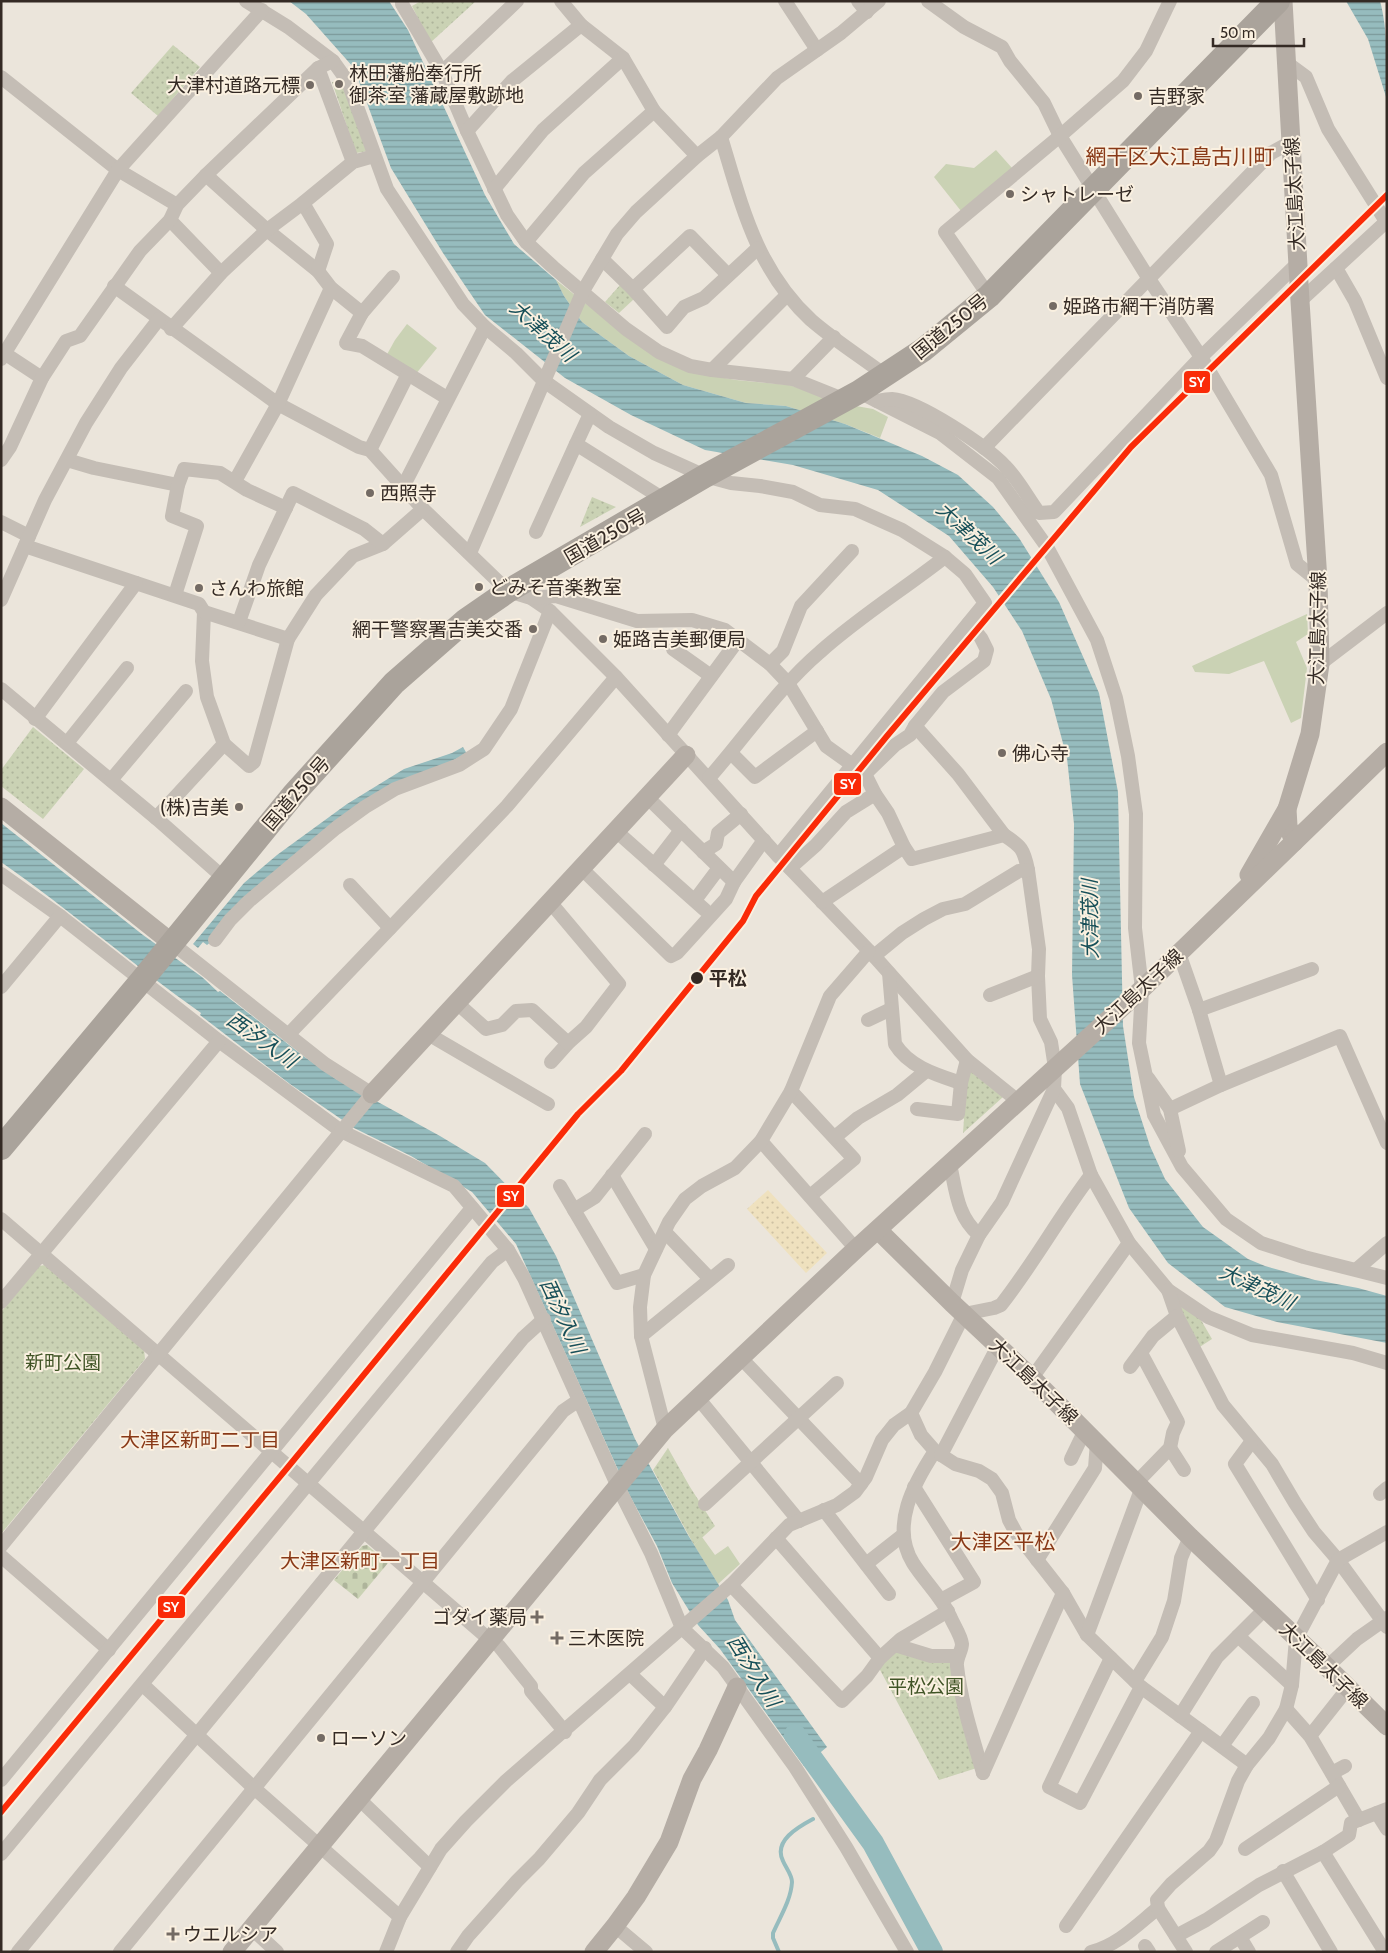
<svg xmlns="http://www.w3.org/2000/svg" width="1388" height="1953" viewBox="0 0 1388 1953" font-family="Cabin,'Noto Sans JP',sans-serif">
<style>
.green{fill:#cad2b4}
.sand{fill:url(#sand-dots)}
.cemetery{fill:url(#cemetery-stones)}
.park{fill:url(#park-dots)}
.water{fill:url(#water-rules)}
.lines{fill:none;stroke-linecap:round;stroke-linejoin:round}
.stream{stroke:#96bcbe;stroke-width:4}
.river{stroke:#96bcbe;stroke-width:22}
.street{stroke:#c4bdb5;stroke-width:14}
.secondary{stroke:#b5ada5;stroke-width:19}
.highway{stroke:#aaa39b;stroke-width:24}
.rail-1-casing{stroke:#faf0e0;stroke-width:10}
.rail-1{stroke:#fa2b08;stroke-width:6}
.poi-dot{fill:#746b64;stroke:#faf0e0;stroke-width:2}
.stop-dot{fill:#342a24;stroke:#faf0e0;stroke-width:2}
.labels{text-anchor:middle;stroke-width:4;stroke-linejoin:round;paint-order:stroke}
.poi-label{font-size:19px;fill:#342a24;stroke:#faf0e0;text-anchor:start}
.street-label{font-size:19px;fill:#342a24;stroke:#faf0e0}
.stop-label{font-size:19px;font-weight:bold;fill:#342a24;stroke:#faf0e0;text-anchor:start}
.park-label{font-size:19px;fill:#405426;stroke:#faf0e0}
.water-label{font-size:20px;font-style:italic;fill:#174f58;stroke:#faf0e0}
.neighbourhood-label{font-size:20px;fill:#893917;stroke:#faf0e0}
.quarter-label{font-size:21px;fill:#893917;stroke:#faf0e0}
.line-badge{stroke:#faf0e0;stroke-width:2}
.badge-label{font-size:14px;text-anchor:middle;font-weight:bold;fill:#fff}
</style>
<defs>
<pattern id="sand-dots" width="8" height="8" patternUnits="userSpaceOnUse" patternTransform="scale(1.25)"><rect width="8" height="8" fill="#efe1be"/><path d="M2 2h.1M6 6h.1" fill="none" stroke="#cec1a3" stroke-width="1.8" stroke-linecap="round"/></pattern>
<pattern id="cemetery-stones" width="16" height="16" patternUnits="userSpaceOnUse" patternTransform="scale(1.25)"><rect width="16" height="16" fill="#cad2b4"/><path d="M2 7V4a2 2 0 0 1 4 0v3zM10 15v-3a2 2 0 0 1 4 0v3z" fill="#aeb49b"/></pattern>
<pattern id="park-dots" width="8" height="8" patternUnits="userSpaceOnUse" patternTransform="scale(1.25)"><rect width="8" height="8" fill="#cad2b4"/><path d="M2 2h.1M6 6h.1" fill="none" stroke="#aeb49b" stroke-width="1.8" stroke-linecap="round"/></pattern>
<pattern id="water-rules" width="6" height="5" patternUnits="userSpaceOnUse" patternTransform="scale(1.25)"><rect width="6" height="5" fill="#96bcbe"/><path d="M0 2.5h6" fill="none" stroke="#7b999a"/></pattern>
</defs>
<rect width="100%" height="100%" fill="#ebe5db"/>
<g class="green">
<path d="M996,150L1012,168L961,211L934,177L946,164L974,168Z"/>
<path d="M556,280L590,307L702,374L736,380L789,385L856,406L873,409L888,417L880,438L845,424L786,406L746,403L683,385L629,356L582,322L564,296Z"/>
<path d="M407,324L437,348L415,375L385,358L395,340Z"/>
<path d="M1307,614L1308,634L1296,642L1307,668L1301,718L1291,723L1264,661L1229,674L1195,672L1192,666Z"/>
<path d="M702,1537L715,1555L728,1546L740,1564L718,1584L694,1545Z"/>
</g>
<path class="sand" d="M768,1190L827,1253L806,1273L747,1209Z"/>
<path class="cemetery" d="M367,1545L388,1563L358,1599L334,1580L362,1546Z"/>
<g class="park">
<path d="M421,1H476L430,43L412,6Z"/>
<path d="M173,45L200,67L158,116L131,93Z"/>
<path d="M343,81L368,151L356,153L332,82Z"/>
<path d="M620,285L634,299L619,313L605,302Z"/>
<path d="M592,497L616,507L580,527Z"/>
<path d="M33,727L84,769L43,819L1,786V770Z"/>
<path d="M969,1070L1003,1097L963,1133L964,1119L961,1116Z"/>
<path d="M45,1265L144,1349L145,1359L1,1534V1312L39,1266Z"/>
<path d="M1168,1290L1194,1308L1212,1339L1195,1350Z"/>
<path d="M668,1448L690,1487L715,1526L694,1545L653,1470Z"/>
<path d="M901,1642L930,1653L955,1652L980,1767L939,1780L879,1668Z"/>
</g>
<g class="water">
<path d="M289,1H389L408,30L485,195L514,244L556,280L564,296L582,322L629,356L683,385L746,403L786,406L845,424L922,456L958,475L993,507L1019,538L1059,602L1099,693L1118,792L1123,1026L1134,1097L1150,1146L1165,1179L1203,1227L1248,1259L1265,1266L1315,1280L1358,1288L1387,1296V1343L1277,1322L1225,1307L1168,1263L1129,1208L1080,1084L1072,975L1074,824L1067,758L1051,699L1022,631L993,587L949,536L878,490L793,465L705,450L631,415L565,378L485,315L443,253L391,168L354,68L306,14Z"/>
<path d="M1346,1H1380C1388,30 1387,69 1387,100L1368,39Z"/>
<path d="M463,747L467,754L383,792L212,941L207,945L203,942L198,948L193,944L244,883L277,855L347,804L404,769L452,753Z"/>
<path d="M1,823L143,935L202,977L218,992L220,991L302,1055L336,1079L440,1136L485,1163L529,1208L556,1256L635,1439L688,1535L728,1600L735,1620L827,1747L804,1766L720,1649L698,1625L672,1583L657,1546L629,1494L516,1244L472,1192L411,1156L354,1128L290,1084L200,1015L201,1013C133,965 70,910 1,862Z"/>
</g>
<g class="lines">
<path class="stream" d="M779,1952L773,1938V1933C780,1917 791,1900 792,1882C792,1875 786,1868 783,1861C773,1841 798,1827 813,1819"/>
<path class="river" d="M795,1735L873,1843L932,1952"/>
<g class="street">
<path d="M246,1L288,27L333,61L348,82L387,189L463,304L485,327L516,353L544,381L609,427L654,453L705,476L731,483L760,486L793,492L820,505L855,509L902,530L945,557L965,574L985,603L778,856"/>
<path d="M402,1V4L442,72L467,131L507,215L526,242L553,267L626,329L659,352L690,366L712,370L793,379L843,399"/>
<path d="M561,1L581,25L623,58L654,111L697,156"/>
<path d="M785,1L817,50"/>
<path d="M858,1L867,12"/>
<path d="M928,1L964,27L1002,47L1010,61L1044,103L1060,136L1149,279L1201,357L1271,475L1297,564L1318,581"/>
<path d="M1287,63L1306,77L1328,129L1387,223"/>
<path d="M318,68L353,162"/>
<path d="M442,72L517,1"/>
<path d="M1,77L118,170L177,205"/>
<path d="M467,131L512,81L581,25"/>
<path d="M721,137C742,206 756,269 811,320C834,340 861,357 885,375"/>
<path d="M206,175L267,230L318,271L331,288L362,313"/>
<path d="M494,189L543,130L623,58"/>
<path d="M303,203L327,244L318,271"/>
<path d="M170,220L221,273"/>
<path d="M526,242L584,173L654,111"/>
<path d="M602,259L633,289L667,327L684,307L704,298L758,248"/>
<path d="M1336,268L1355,301L1387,378"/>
<path d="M393,277L362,313L346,343L362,346L447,398"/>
<path d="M114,286L278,404L359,447L370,450L423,509L508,591L531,598L550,611L616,677L778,856L874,956L967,1060L1018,1101"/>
<path d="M633,289L690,236L728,275"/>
<path d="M989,296L945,232L1060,136L1123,81L1146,51L1170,1"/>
<path d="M1300,301L1387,221"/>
<path d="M171,329L221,273L267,230L303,203L353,162L374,156"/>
<path d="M4,353L42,378"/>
<path d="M1,359L118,170L262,10"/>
<path d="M712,370L787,295"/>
<path d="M793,379L834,337"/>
<path d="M859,392L940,433L998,478L1047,547L1097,640L1116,698L1128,756L1136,814L1135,928L1142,989L1139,1043L1154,1115L1182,1167L1226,1219L1261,1243L1304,1257L1387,1278"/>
<path d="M877,401C882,400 888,399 892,399C919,401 986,446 1005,466C1018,479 1028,498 1039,513L1054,512L1201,357L1298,263"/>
<path d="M576,444L590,414"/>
<path d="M984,448L1271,153L1291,142"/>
<path d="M370,450L408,374"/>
<path d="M1,460L10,447L42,378L66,341L80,336L140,251L170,220L177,205L206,175L318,68L333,61"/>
<path d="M67,460L94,468L178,485"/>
<path d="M235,481L278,404L331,288"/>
<path d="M404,485L485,327"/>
<path d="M1,522L29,536"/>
<path d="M536,532L576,444L665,500"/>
<path d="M25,546L199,604L204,612L202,661L207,697L224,744L249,766L254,762L288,639L316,595L353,556L383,544L423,509"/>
<path d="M470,553L583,291L617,234L636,212L697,156L721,137L777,78L841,33L879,1"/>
<path d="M175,595L197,526L172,516L178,485L184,469L220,473L247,490L286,508"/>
<path d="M531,598L556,596L637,621L692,620L725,630L770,664L788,683L826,746L865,774L875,794L888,813L904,847L912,859L1004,835C1021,846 1024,849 1028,870L1039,949L1038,976L1040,1019L1051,1042L1055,1068L1054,1089L1068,1108L1091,1175L1129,1243L1168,1290L1208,1317L1252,1335L1353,1353L1387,1363"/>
<path d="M1,600L45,500L86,423L121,368L159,319"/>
<path d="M204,612L288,639"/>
<path d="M239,622L259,565L293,493L364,529L383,544"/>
<path d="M673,649L711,676"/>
<path d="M770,664L783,651L801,606L852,551"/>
<path d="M1320,664L1387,613"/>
<path d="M1,689L156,818L225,879"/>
<path d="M35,719L136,583"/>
<path d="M915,726L958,774L1004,835"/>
<path d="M668,735L738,640"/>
<path d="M67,743L127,668"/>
<path d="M731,753L755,777L817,731"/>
<path d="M865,774L895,745L910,735L915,726L943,692L984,661L987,650L981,638L969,623"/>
<path d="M709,778C746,736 778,688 820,652C859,617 904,589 945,557"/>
<path d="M111,780L186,691"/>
<path d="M647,797L734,882"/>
<path d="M156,818L224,744"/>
<path d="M616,831L705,910"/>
<path d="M703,852L716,844L718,833L741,814"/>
<path d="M654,865L681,830"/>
<path d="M581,868L671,956L677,953L726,899L734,882L764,840"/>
<path d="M790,868L816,845L846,812L875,794"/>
<path d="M1,874L60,916L219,1041L341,1131L454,1186L508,1250L524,1278L618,1487L651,1553L682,1628L723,1667L795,1767L846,1847L907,1952"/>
<path d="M350,885L390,928"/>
<path d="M695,900L719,868"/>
<path d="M550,902L619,984L586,1027L568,1043L551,1062"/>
<path d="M822,902L904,847"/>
<path d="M215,940L230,920L249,901L336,828L365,807L395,789L459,765L484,749L511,709L550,611"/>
<path d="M1179,953L1199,1010L1221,1085"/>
<path d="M874,956L902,933L924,919L943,909L965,904L1019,871L1028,870"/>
<path d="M889,973L895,1044C909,1067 937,1075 961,1083"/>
<path d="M1,987L60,916"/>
<path d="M990,995L1038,976"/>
<path d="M457,1003L486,1029L502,1025L516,1011L532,1010L568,1043"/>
<path d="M1199,1010L1312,969"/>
<path d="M868,1020L891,1009"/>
<path d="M428,1034L548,1104"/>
<path d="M288,1035L507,806L616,677"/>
<path d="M1148,1078L1170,1109L1179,1151"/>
<path d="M791,1091L854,1159L810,1196"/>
<path d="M917,1109L958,1114L961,1083L967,1060"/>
<path d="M1170,1109L1221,1085L1340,1036L1387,1143"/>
<path d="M835,1137L858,1118L897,1095L926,1071"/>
<path d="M761,1141L856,1249"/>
<path d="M950,1164C956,1191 957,1216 979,1235"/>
<path d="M612,1175L656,1249"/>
<path d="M560,1186L617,1283L644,1275"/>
<path d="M574,1210L595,1197L645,1134"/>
<path d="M1,1219L490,1640L499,1646L531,1686V1691L565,1732"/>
<path d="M665,1232L710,1279"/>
<path d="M1357,1269L1387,1243"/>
<path d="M1168,1290L1177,1316L1223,1405L1272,1464L1295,1503L1314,1532L1338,1560L1387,1627"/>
<path d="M1,1302L219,1041"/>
<path d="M952,1303L962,1270L979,1235L1002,1202L1054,1089"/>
<path d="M641,1336L728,1265"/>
<path d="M740,1357L861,1484"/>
<path d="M1130,1367L1153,1336L1177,1316"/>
<path d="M1032,1378L1129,1243"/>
<path d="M698,1398L799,1521"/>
<path d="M911,1413L921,1435L935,1451L955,1464L979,1471L992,1479L1002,1493L1009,1520L1016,1533L1063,1593L1087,1635L1141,1687L1247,1765"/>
<path d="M665,1429L641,1336L640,1307L644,1275L669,1222L685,1199L702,1186L735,1168L761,1141L791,1091L830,996L869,951"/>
<path d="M1252,1441L1235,1464L1318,1600"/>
<path d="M1170,1448L1184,1470"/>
<path d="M935,1451C914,1483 890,1526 913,1563C925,1582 941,1596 950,1616C953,1624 961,1635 962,1644C962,1651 956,1658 957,1666C961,1702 973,1738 983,1773"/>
<path d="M941,1455L998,1346"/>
<path d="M1071,1459L1085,1430"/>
<path d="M1137,1482L1170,1448L1173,1433L1178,1422L1141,1353"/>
<path d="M914,1487L974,1582L941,1600"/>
<path d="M1380,1494L1387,1488"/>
<path d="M705,1504L837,1383"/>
<path d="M824,1510L889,1594"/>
<path d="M776,1538L880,1658"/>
<path d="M1,1546L372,1094L325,1064L172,943"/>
<path d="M1,1556L109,1650"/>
<path d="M1037,1560L1095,1468L1097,1442"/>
<path d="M866,1564L903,1535"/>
<path d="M731,1585L842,1701L867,1676L880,1658L901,1639L948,1611"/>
<path d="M1087,1635L1142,1487"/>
<path d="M1238,1636L1292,1685"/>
<path d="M895,1645L931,1656H958"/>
<path d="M1111,1658L1049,1787L1080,1803L1141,1687"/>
<path d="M1327,1667L1357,1639L1387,1618"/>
<path d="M630,1674L665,1707"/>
<path d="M1135,1681L1162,1637L1174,1601L1181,1558L1190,1537"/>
<path d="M143,1685L254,1788L400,1917"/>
<path d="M1286,1709L1310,1736L1359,1820"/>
<path d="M1180,1716L1217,1657L1266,1608"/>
<path d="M1310,1736L1348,1688"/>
<path d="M1222,1746L1253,1703"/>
<path d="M983,1773L1063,1593"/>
<path d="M1332,1773L1345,1766"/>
<path d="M1,1780L472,1208"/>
<path d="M359,1799L430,1867"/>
<path d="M1377,1813L1387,1829"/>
<path d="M1245,1849L1339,1786"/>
<path d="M1323,1852L1385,1952"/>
<path d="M1,1854L492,1262L508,1250"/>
<path d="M1283,1871L1331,1952"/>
<path d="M615,1926L646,1952"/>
<path d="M1066,1926L1201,1731"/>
<path d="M251,1928L277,1952"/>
<path d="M1176,1936L1206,1920L1259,1885L1323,1852L1349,1835L1351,1823L1387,1809"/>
<path d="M1240,1937L1249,1952"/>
<path d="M1145,1946L1149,1952"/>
<path d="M18,1952C186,1746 356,1543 523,1338L544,1319"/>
<path d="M120,1952L563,1411L579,1400"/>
<path d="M386,1952L400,1917L441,1849L466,1821L506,1781L731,1585L789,1525L837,1505L855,1492L866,1477L882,1440L894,1425L911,1413L935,1372L964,1314L994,1308L1001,1305C1034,1263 1059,1217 1091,1175"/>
<path d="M457,1952L468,1936L517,1881L539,1859L578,1813L600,1780L634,1746L665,1707L705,1648"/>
<path d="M1091,1952C1118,1945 1137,1925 1158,1908"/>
<path d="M1186,1952L1158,1908L1157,1900L1171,1884L1209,1851L1216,1841L1238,1781L1247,1765L1269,1738L1286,1709L1292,1685L1296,1639L1338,1560L1387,1532"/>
<path d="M1216,1952L1263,1922"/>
</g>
<g class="secondary">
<path d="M1283,1L1300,301L1318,581L1320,664L1310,734L1287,809L1288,826L1294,842"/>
<path d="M1,807L172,943"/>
<path d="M1249,875L1287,809"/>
<path d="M372,1094L686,755"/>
<path d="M878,1230L952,1303L1032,1378L1190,1537L1327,1667L1387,1726"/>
<path d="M232,1952L665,1429L856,1249L1142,989L1387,752"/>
<path d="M594,1952L615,1926L636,1897L669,1842L692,1779L708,1750L737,1687"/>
</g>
<path class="highway" d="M1,1148L142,980L293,795L394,683L466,620L508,591L705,476L859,392L923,350L989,296L1278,1"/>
<defs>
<path id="rail-1" d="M1,1812L288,1467L578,1114L621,1071L743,921L756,896L887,736L1131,447L1387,195"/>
</defs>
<use href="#rail-1" class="rail-1-casing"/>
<use href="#rail-1" class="rail-1"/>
</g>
<g class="poi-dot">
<circle cx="339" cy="84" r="5"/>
<circle cx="310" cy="85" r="5"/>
<circle cx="1138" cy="96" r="5"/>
<circle cx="1010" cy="194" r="5"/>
<circle cx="1053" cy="306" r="5"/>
<circle cx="370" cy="493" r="5"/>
<circle cx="479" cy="587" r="5"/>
<circle cx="199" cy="588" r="5"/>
<circle cx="533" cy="629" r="5"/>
<circle cx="603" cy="639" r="5"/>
<circle cx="1002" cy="753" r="5"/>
<circle cx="239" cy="807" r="5"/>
<path d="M534.5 1609.5h5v5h5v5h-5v5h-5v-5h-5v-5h5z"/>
<path d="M554.5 1630.5h5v5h5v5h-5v5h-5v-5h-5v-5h5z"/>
<circle cx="321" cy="1738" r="5"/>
<path d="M170.5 1926.5h5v5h5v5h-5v5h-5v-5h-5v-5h5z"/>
</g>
<circle class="stop-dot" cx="697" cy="978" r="7"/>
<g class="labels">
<g class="poi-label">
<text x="349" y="80">林田藩船奉行所<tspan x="349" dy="22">御茶室 藩蔵屋敷跡地</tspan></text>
<text x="300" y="92" text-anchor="end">大津村道路元標</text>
<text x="1148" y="103">吉野家</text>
<text x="1020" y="201">シャトレーゼ</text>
<text x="1063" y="313">姫路市網干消防署</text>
<text x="380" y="500">西照寺</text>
<text x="489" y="594">どみそ音楽教室</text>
<text x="209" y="595">さんわ旅館</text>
<text x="523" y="636" text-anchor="end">網干警察署吉美交番</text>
<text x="613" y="646">姫路吉美郵便局</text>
<text x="1012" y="760">佛心寺</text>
<text x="229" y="814" text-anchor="end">(株)吉美</text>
<text x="527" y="1624" text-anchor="end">ゴダイ薬局</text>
<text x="568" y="1645">三木医院</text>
<text x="331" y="1745">ローソン</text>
<text x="183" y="1941">ウエルシア</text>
</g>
<g class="street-label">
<text transform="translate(1294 194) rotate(-93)" y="7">大江島太子線</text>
<text transform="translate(950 326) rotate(-39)" y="7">国道250号</text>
<text transform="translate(605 536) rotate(-30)" y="7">国道250号</text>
<text transform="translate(1317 628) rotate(-89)" y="7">大江島太子線</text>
<text transform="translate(296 793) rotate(-49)" y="7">国道250号</text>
<text transform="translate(1138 991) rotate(-43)" y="7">大江島太子線</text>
<text transform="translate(1034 1381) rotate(44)" y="7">大江島太子線</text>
<text transform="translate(1324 1665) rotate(44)" y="7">大江島太子線</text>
</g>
<g class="stop-label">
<text x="709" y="985">平松</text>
</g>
<g class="park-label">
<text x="63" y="1369">新町公園</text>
<text x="926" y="1693">平松公園</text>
</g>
<g class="water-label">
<text transform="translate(543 331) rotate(42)" y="7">大津茂川</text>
<text transform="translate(969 533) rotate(43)" y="7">大津茂川</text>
<text transform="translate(1090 919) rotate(-91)" y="7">大津茂川</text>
<text transform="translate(262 1040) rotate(35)" y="7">西汐入川</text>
<text transform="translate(1257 1287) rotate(25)" y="7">大津茂川</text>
<text transform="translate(563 1316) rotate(65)" y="7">西汐入川</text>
<text transform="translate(754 1671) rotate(58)" y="7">西汐入川</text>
</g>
<g class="neighbourhood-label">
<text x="200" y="1447">大津区新町二丁目</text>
<text x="360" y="1568">大津区新町一丁目</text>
</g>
<g class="quarter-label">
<text x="1180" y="164">網干区大江島古川町</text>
<text x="1003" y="1549">大津区平松</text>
</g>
</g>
<g class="line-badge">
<rect x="1183" y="370" width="28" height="24" rx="5" fill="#fa2b08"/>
<rect x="833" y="772" width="29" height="24" rx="5" fill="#fa2b08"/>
<rect x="496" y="1184" width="29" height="24" rx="5" fill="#fa2b08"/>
<rect x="157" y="1595" width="29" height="24" rx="5" fill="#fa2b08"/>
</g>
<g class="badge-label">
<text x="1197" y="387">SY</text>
<text x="848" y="789">SY</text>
<text x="511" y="1201">SY</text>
<text x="171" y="1612">SY</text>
</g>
<rect width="1388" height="1953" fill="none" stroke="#342a24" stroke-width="5"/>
<path d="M1213 38v8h91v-8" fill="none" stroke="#342a24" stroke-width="2.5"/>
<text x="1220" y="38" font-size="15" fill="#342a24" stroke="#faf0e0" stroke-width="4" paint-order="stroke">50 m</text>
</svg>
